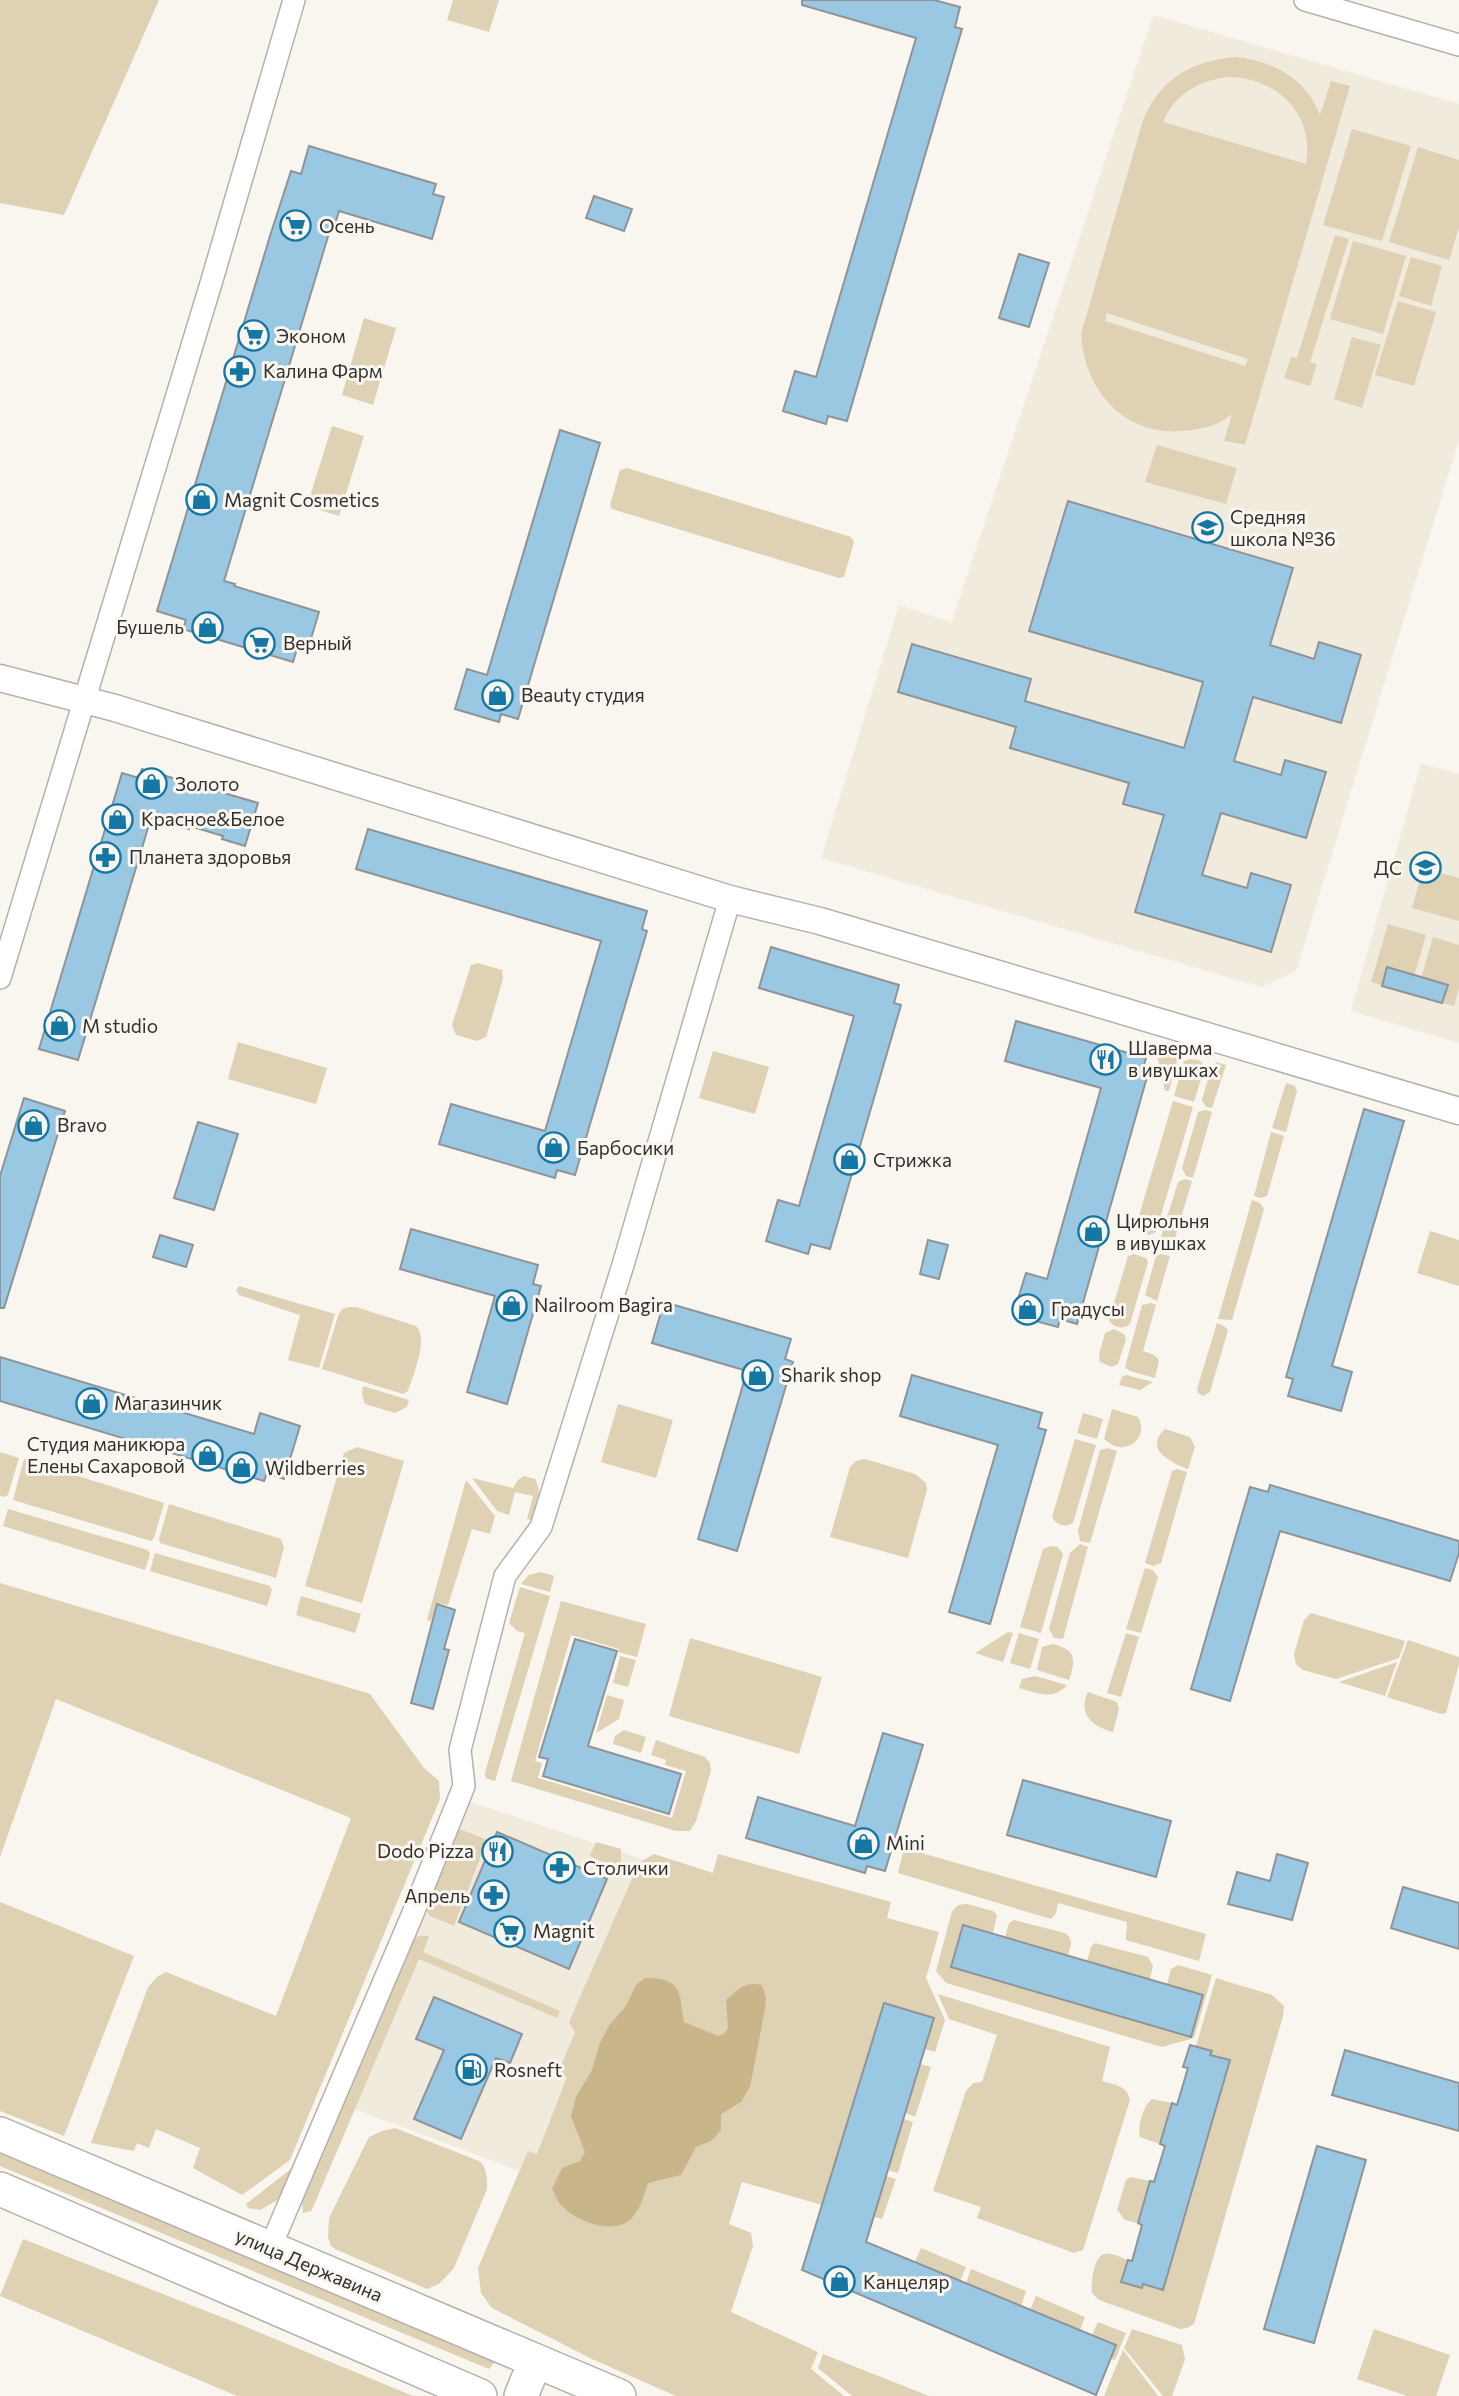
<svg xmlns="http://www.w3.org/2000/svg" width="1459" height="2396" viewBox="0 0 1459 2396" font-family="Commissioner,sans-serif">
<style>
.built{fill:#f1ebdd}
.green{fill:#ded1b4;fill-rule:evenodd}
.forest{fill:#c9b58a}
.building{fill:#9ac8e3;stroke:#8e9498;stroke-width:2}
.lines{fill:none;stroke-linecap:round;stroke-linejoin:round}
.minor-casing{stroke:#b4b1ab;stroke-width:24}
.tertiary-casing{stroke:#b4b1ab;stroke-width:29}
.primary-casing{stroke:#b4b1ab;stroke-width:36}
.minor{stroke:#fff;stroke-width:21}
.tertiary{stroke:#fff;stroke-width:26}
.primary{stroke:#fff;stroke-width:33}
.labels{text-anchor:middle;stroke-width:6;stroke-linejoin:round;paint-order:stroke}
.poi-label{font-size:19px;fill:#31302e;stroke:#f9f6f0;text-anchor:start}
.street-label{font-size:19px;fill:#31302e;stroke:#f9f6f0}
</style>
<rect width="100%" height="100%" fill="#f9f6f0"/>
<g class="built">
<path d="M1153,15L1459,104V440L1296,971L1262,987L821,858L899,605L952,622Z"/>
<path d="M1421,763L1459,774V1043L1351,1011Z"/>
<path d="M470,1802L666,1867L536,2177L341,2104Z"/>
</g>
<g class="green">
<path d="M0,0H159L64,215L0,203Z"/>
<path d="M453,0H499L489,32L447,20Z"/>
<path d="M1236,57C1273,61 1306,78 1320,115L1331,81L1350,86L1245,445L1224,441L1232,414C1221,424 1206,428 1192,430C1129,440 1085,395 1081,334L1143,120C1160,79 1193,60 1236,57ZM1229,77C1277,78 1315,114 1306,164L1163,122C1175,94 1199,80 1229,77ZM1107,313L1248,359L1245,366L1105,321Z"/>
<path d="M1352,129L1411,146L1382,241L1323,225Z"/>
<path d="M1418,147L1459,160V227L1449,260L1389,242Z"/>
<path d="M1335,235L1349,239L1310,362L1317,364L1310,386L1284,378L1291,357L1297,358Z"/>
<path d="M1353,241L1406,256L1383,334L1330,319Z"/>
<path d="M1411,257L1442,266L1431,306L1399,296Z"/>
<path d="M1398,301L1436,312L1414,386L1375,375Z"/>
<path d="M364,318L396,328L373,405L342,395Z"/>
<path d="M1352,337L1381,345L1362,408L1334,399Z"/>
<path d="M332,426L364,436L339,516L307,506Z"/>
<path d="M1157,445L1237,468L1226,504L1145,482Z"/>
<path d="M627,468L851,537L854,542L844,577L839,578L612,509L610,505L620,470Z"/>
<path d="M1423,868L1459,878V921L1412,908Z"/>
<path d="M1388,924L1426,935L1409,994L1371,982Z"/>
<path d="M1433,937L1459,945V988L1454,1006L1416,996Z"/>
<path d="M478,963L502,970L503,979L486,1037L477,1041L456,1035L452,1025L471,965Z"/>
<path d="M238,1042L327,1068L316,1104L228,1079Z"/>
<path d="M1162,1047L1175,1051L1178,1057L1169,1091H1165L1156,1051Z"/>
<path d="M713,1051L769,1067L755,1114L699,1098Z"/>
<path d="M1190,1059L1199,1060L1205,1066L1194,1102L1174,1096L1184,1061Z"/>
<path d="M1217,1062L1226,1065L1212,1108L1206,1107L1202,1100L1212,1066Z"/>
<path d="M1286,1083L1295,1086L1297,1091L1286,1132L1272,1128Z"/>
<path d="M1173,1101L1193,1107L1156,1232L1149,1235L1140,1232L1136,1226Z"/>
<path d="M1205,1110L1212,1112L1193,1178L1186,1176L1182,1168L1198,1112Z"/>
<path d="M1271,1132L1284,1136L1267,1196L1261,1198L1254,1196Z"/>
<path d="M1185,1179L1192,1181L1172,1248L1163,1245L1161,1237L1178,1182Z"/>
<path d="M1252,1200L1260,1203L1264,1209L1232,1320L1218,1319Z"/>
<path d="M1430,1231L1459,1240V1286L1417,1273Z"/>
<path d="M1134,1254L1146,1258L1148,1262L1130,1324C1124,1330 1113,1328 1109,1320L1128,1256Z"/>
<path d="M1161,1254L1170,1256L1157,1301L1145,1295L1156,1256Z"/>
<path d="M239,1286L335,1314L319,1368L288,1360L300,1315L239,1295L236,1290Z"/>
<path d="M1151,1303L1156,1305L1143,1351L1154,1355L1159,1360L1155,1378L1130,1371L1125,1367L1142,1305Z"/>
<path d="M349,1307H356L416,1326C429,1339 413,1375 408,1391L403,1394L322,1369L338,1316L342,1309Z"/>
<path d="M1217,1323L1224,1326L1228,1330L1210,1392L1203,1396L1198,1393L1197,1389Z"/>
<path d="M1114,1329L1124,1334L1126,1339L1118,1364L1112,1367L1100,1362L1099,1355L1105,1333Z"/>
<path d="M1126,1375L1153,1382L1140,1390L1119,1385L1122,1377Z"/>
<path d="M363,1386L409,1400L407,1407L395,1413L365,1404L362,1395Z"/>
<path d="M618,1404L673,1420L656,1478L601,1462Z"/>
<path d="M1112,1409L1138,1417C1144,1428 1141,1437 1133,1444C1118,1450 1115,1447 1104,1439Z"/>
<path d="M1083,1413L1103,1419L1097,1439L1077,1433Z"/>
<path d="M1165,1429L1190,1437L1195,1447L1188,1469C1171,1463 1143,1449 1165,1429Z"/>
<path d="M1075,1439L1096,1445L1073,1523C1065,1528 1056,1525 1052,1517Z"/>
<path d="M357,1447L404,1461L362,1603L305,1586L344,1453Z"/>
<path d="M1108,1448L1117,1451L1090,1543L1080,1541L1078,1531L1100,1450Z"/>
<path d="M0,1452L19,1458L8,1495L4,1497L0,1496Z"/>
<path d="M24,1459L164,1503L154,1538L151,1541L13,1500Z"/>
<path d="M865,1459L915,1474L926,1483L927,1490L908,1558L830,1537L850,1467L856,1461Z"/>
<path d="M1177,1469L1187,1472L1161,1563L1153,1566L1145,1563L1172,1471Z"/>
<path d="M524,1476L535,1479C543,1493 537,1506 534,1521L527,1519L533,1496L515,1492L509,1515L497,1511L472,1478L513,1488L518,1480Z"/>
<path d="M466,1480L495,1516L490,1534L472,1529L448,1605L437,1603L431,1621L427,1620Z"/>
<path d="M169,1504L281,1539L284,1547L276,1578L160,1543L159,1539Z"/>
<path d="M8,1509L148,1550L150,1554L145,1570L3,1526Z"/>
<path d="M1080,1544L1088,1547L1063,1639L1054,1638L1049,1629L1070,1553Z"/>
<path d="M1051,1546L1058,1547L1063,1554L1041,1633L1020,1627L1043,1549Z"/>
<path d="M155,1553L270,1586L272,1590L267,1606L150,1571Z"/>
<path d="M1145,1568L1153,1570L1158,1577L1141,1633L1126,1629Z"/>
<path d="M541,1572L554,1576L550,1592L521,1584L529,1575Z"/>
<path d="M0,1583L370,1694L424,1768L439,1781L440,1799L290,2160L242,2195L193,2168L200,2148L156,2129L149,2148L137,2143L134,2151L91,2143L148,1987L157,1977L166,1972L276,2016L351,1818L56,1699L0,1857Z"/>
<path d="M520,1587L550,1596L495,1781L486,1778L485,1773L525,1633L517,1631L509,1623Z"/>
<path d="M301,1596L361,1614L355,1633L296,1615Z"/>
<path d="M561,1601L646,1624L637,1657L618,1652L619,1649L571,1635L535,1761L542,1763L538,1778L672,1818L686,1771L665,1765L666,1760L651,1755L656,1740L705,1757L710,1763L711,1771L696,1821L690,1831H676L511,1781Z"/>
<path d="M1311,1613L1405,1641L1399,1658L1336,1679L1303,1670L1296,1664L1294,1654L1304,1620Z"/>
<path d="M1008,1632L1013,1633L1003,1662L975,1653Z"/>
<path d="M1019,1633L1039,1639L1030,1669L1010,1663Z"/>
<path d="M1126,1633L1139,1637L1121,1697L1107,1693Z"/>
<path d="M690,1638L822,1677L799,1754L669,1716Z"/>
<path d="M1408,1640L1459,1657V1664L1446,1713L1441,1714L1387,1697Z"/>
<path d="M1053,1644C1076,1650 1076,1659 1069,1680L1037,1670L1042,1647Z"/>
<path d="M620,1656L636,1660L628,1687L613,1683Z"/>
<path d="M1397,1662L1385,1696L1339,1682Z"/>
<path d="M1035,1676L1067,1685C1053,1701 1037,1693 1019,1688L1022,1679Z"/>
<path d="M1088,1692L1117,1702L1119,1709L1113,1732C1093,1727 1077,1714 1088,1692Z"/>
<path d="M607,1695L624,1700L619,1719L596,1733Z"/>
<path d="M624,1730L646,1737L641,1753L613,1744L615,1736Z"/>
<path d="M455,1827L487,1840L454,1926L430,1916L425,1909Z"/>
<path d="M596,1842L621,1849V1861L618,1869L590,1856Z"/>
<path d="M904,1848L1206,1934L1199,1961L1126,1940L1127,1922L1058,1903L1056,1913L1051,1919L898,1873Z"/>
<path d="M654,1854L713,1873L718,1854L891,1902L887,1918L939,1932L926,1978L945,2020L935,2052L925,2049L934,2018L884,2003L822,2205L742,2182L729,2224L751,2233L753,2246L731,2312L818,2352L811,2369L844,2396H676L592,2359L492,2308L481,2293L478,2268L528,2151L537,2154L567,2077L558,2073L575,2032L569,2022L639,1863Z"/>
<path d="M0,1902L134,1956L64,2136L0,2111Z"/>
<path d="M967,1904L993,1911L997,1915L993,1933L963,1925L951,1967L1190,2037L1203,1995L1167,1984L1171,1969L1178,1965L1212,1975L1194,2038L1162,2047L946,1983L936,1971L952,1911L958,1905Z"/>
<path d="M1014,1920L1065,1933C1074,1940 1071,1945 1068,1955L1005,1937L1009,1923Z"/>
<path d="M418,1936H429L423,1952L560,2011L557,2018L419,1959L314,2205L311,2211L303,2213L302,2201L406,1946Z"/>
<path d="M1095,1943L1148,1957L1153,1966L1150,1979L1087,1961L1091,1947Z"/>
<path d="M1216,1978L1272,1995L1284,2006L1283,2016L1194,2324L1187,2328L1180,2329L1099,2300L1092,2293C1091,2284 1093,2258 1104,2254C1111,2252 1121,2258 1128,2260L1122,2282L1142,2288L1143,2284L1163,2289L1229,2061L1210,2055L1211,2051L1196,2046Z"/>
<path d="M938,1994L1110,2047L1102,2081C1114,2085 1127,2085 1130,2100L1083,2250L1074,2253L977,2218L981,2207L933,2191L966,2091L973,2083L982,2082L997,2035L949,2019Z"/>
<path d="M920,2064L931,2067L915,2117L906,2113Z"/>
<path d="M1152,2099L1172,2103L1160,2144L1140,2137C1137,2127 1143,2106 1152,2099Z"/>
<path d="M904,2119L913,2122L898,2173L888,2170Z"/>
<path d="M395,2128L479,2161C487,2167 487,2179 487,2189L454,2268L439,2284L427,2289L335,2249L331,2246L328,2237L329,2218L369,2137L382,2131Z"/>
<path d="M0,2153L493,2360L494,2363L489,2369L0,2166Z"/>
<path d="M296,2165L281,2198L260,2210L248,2208L246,2204Z"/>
<path d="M886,2176L896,2179L882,2219L874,2217Z"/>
<path d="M1130,2177L1150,2181L1138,2223L1125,2220L1117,2210L1126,2180Z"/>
<path d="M23,2239L234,2322L413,2396H237L0,2296Z"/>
<path d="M921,2248L966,2267L960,2281L915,2262Z"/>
<path d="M971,2269L1026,2291L1021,2306L966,2283Z"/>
<path d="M1036,2296L1085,2317L1080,2330L1030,2310Z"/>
<path d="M1098,2322L1126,2333L1115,2360L1111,2359L1092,2335Z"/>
<path d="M1132,2329L1182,2345L1185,2359L1172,2396H1163L1124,2348Z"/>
<path d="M1374,2329L1450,2355L1436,2396H1407L1357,2379Z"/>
<path d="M1123,2350L1158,2396H1104Z"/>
<path d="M823,2354L929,2396H852L818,2368Z"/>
</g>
<path class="forest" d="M645,1978C682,1978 679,1991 684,2022L718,2036L724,2034L728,2028L726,2000C739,1989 744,1981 762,1985L766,1998L765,2009L750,2087L741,2102L721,2114V2130L711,2141L696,2147L681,2175L648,2183C644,2195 640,2210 631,2219C612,2236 575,2221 560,2204C557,2200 555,2194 552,2189L562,2168L580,2161L585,2152L571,2116L576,2097L592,2070L600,2043L610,2024L626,2006L636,1985Z"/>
<g class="building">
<path d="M802,0H934L960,7L955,27L962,29L847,421L828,416L826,424L783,411L795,371L816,377L916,38L802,5Z"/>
<path d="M309,146L436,184L433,194L444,197L432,239L339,211L336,221L333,220L224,581L235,584L234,586L319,612L307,652L297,649L293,662L183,629L186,620L157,611L270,236L291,171L301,174Z"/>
<path d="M594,196L632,209L624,231L586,218Z"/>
<path d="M1019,254L1049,263L1029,327L999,318Z"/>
<path d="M560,430L600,443L518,719L501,714L499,722L455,709L467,669L487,675Z"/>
<path d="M1068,501L1293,568L1270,645L1314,659L1319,642L1361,655L1341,723L1253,697L1234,761L1281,775L1285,760L1326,772L1306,838L1221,813L1202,875L1247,888L1251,873L1291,885L1271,952L1135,912L1164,815L1123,804L1129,783L1010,748L1016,727L898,692L912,644L1031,679L1025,701L1184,748L1203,682L1029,631Z"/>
<path d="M142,769L258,803L245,846L222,839L223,836L190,826L189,829L151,818L78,1060L39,1049L122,773L139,778Z"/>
<path d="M368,829L647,911L642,929L647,931L575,1175L557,1170L555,1178L439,1144L451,1104L545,1131L601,941L356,869Z"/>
<path d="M771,947L899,985L894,1003L901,1005L830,1249L811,1244L808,1254L766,1241L778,1200L799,1206L854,1016L759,988Z"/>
<path d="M1387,967L1448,985L1442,1003L1382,986Z"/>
<path d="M1016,1021L1146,1058L1141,1076L1147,1077L1077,1324L1060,1319L1058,1327L1013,1315L1026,1273L1047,1279L1101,1088L1005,1061Z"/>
<path d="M24,1098L65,1111L4,1308H0V1176Z"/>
<path d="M1364,1109L1404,1121L1332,1366L1352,1372L1341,1411L1288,1396L1293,1379L1286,1377Z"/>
<path d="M198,1122L238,1134L214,1210L174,1198Z"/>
<path d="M411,1229L538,1265L533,1284L541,1286L507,1404L467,1392L495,1296L400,1269Z"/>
<path d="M160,1235L193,1245L186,1267L153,1257Z"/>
<path d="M928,1240L948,1245L939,1279L920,1274Z"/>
<path d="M664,1302L791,1339L785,1359L793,1362L737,1551L698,1539L747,1371L652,1343Z"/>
<path d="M0,1357L254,1434L260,1413L300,1426L284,1479L267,1473L264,1481L0,1401Z"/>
<path d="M912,1375L1042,1413L1038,1428L1046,1430L990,1624L949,1612L998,1445L900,1416Z"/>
<path d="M1270,1485L1459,1541V1553L1450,1581L1280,1531L1230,1701L1191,1689L1250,1487L1268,1492Z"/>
<path d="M437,1604L455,1610L444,1649L449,1650L433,1709L411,1703Z"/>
<path d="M575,1639L617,1651L588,1746L681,1774L669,1814L543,1776L548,1759L539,1757Z"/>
<path d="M883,1733L923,1745L885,1871L867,1866L865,1873L746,1838L758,1797L855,1826Z"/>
<path d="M1023,1780L1171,1821L1156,1877L1007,1835Z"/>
<path d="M497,1832L607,1879L569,1969L459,1922Z"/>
<path d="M1277,1854L1308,1863L1292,1920L1228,1904L1237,1872L1270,1881Z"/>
<path d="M1403,1887L1459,1903V1949L1391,1928Z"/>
<path d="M963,1925L1203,1995L1191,2037L951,1967Z"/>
<path d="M434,1997L522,2034L510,2063L496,2058L461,2139L414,2119L444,2050L416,2039Z"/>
<path d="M884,2003L934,2018L866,2242L1116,2345L1096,2395L802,2270Z"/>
<path d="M1190,2045L1212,2051L1210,2055L1230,2060L1163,2290L1143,2284L1142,2288L1121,2282L1128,2260L1132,2261L1142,2225L1138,2223L1150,2181L1154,2182L1165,2146L1160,2144L1172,2103L1177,2105L1188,2068L1183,2067Z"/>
<path d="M1345,2050L1459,2083V2131L1332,2095Z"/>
<path d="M1317,2146L1366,2160L1314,2343L1264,2329Z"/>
</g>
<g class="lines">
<defs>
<g id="minor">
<path d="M1305,0L1459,45"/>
<path d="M0,978L212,280L294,0"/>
<path d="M270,2248L411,1918L464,1786L460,1750L505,1576L541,1527L623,1265L730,899"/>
</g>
<path id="tertiary" d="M0,678L115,708L730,899L820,921L1459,1111"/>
<g id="primary">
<path d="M0,2134L619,2396"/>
<path d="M0,2189L480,2396"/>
<path d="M521,2396L535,2362"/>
</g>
</defs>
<use href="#minor" class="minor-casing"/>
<use href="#tertiary" class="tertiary-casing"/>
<use href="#primary" class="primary-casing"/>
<use href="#minor" class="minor"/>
<use href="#tertiary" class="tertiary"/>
<use href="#primary" class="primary"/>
</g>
<defs>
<symbol id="supermarket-ring" viewBox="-11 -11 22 22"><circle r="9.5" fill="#f9f6f0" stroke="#1477a4" stroke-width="1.5"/><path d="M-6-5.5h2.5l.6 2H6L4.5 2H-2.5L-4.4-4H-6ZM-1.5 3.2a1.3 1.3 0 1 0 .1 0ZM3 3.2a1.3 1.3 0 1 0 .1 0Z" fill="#1477a4"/></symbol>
<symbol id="pharmacy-ring" viewBox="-11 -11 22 22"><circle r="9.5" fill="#f9f6f0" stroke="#1477a4" stroke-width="1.5"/><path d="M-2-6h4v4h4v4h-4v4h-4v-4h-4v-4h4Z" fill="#1477a4"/></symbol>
<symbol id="shop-ring" viewBox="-11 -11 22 22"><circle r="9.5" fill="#f9f6f0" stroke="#1477a4" stroke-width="1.5"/><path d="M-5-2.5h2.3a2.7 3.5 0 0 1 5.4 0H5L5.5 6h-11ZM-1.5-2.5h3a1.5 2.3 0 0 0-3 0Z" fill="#1477a4"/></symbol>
<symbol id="school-ring" viewBox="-11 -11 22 22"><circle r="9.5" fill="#f9f6f0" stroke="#1477a4" stroke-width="1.5"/><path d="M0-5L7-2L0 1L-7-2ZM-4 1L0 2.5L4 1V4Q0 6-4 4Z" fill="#1477a4"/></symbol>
<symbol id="restaurant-ring" viewBox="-11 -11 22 22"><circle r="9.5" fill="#f9f6f0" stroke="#1477a4" stroke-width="1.5"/><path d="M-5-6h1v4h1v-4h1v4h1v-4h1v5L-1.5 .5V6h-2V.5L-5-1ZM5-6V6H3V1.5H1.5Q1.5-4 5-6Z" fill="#1477a4"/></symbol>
<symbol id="fuel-ring" viewBox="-11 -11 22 22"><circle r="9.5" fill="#f9f6f0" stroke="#1477a4" stroke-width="1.5"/><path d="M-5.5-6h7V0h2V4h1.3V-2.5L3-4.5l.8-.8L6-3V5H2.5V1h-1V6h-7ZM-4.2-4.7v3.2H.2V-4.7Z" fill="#1477a4"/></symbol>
</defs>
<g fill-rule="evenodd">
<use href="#supermarket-ring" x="278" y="208" width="35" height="35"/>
<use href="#supermarket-ring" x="236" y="318" width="35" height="35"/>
<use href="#pharmacy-ring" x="222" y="354" width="35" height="35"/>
<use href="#shop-ring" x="184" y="482" width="35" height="35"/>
<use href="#school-ring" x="1190" y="510" width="35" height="35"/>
<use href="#shop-ring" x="190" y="610" width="35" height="35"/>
<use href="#supermarket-ring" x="242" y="626" width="35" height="35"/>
<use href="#shop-ring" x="480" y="678" width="35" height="35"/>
<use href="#shop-ring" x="134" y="766" width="35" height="35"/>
<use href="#shop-ring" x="100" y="802" width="35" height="35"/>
<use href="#pharmacy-ring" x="88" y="840" width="35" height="35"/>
<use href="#school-ring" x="1408" y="850" width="35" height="35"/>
<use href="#shop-ring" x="42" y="1008" width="35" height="35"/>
<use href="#restaurant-ring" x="1088" y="1042" width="35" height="35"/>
<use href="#shop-ring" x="16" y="1108" width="35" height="35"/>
<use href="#shop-ring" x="536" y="1130" width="35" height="35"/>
<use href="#shop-ring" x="832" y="1142" width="35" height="35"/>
<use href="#shop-ring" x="1076" y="1214" width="35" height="35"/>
<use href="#shop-ring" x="494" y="1288" width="35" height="35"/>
<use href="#shop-ring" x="1010" y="1292" width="35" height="35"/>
<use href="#shop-ring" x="740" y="1358" width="35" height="35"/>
<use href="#shop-ring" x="74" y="1386" width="35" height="35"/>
<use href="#shop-ring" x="190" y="1438" width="35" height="35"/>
<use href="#shop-ring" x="224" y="1450" width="35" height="35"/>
<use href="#shop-ring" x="846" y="1826" width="35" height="35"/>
<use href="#restaurant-ring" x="480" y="1834" width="35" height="35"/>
<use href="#pharmacy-ring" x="542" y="1850" width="35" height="35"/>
<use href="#pharmacy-ring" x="476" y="1878" width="35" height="35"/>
<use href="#supermarket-ring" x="492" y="1914" width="35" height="35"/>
<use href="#fuel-ring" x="454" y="2052" width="35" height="35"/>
<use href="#shop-ring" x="822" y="2264" width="35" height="35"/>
</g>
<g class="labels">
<g class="poi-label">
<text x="319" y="233">Осень</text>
<text x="276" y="343">Эконом</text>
<text x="263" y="378">Калина Фарм</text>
<text x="224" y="507">Magnit Cosmetics</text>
<text x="1230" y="524">Средняя<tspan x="1230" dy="22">школа №36</tspan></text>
<text x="184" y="634" text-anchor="end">Бушель</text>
<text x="283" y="650">Верный</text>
<text x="521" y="702">Beauty студия</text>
<text x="175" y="791">Золото</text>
<text x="141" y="826">Красное&amp;Белое</text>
<text x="129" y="864">Планета здоровья</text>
<text x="1402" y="875" text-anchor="end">ДС</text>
<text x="82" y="1033">M studio</text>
<text x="1128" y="1055">Шаверма<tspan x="1128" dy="22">в ивушках</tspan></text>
<text x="57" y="1132">Bravo</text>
<text x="577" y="1155">Барбосики</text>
<text x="873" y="1167">Стрижка</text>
<text x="1116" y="1228">Цирюльня<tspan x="1116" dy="22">в ивушках</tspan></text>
<text x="534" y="1312">Nailroom Bagira</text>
<text x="1051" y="1316">Градусы</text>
<text x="781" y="1382">Sharik shop</text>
<text x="114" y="1410">Магазинчик</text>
<text x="185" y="1451" text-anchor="end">Студия маникюра<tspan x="185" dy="22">Елены Сахаровой</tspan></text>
<text x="265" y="1475">Wildberries</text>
<text x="886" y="1850">Mini</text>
<text x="474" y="1858" text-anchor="end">Dodo Pizza</text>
<text x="583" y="1875">Столички</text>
<text x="470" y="1903" text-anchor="end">Апрель</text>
<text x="533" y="1938">Magnit</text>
<text x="494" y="2077">Rosneft</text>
<text x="863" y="2289">Канцеляр</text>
</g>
<g class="street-label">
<text transform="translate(309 2265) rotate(23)" y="7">улица Державина</text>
</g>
</g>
</svg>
